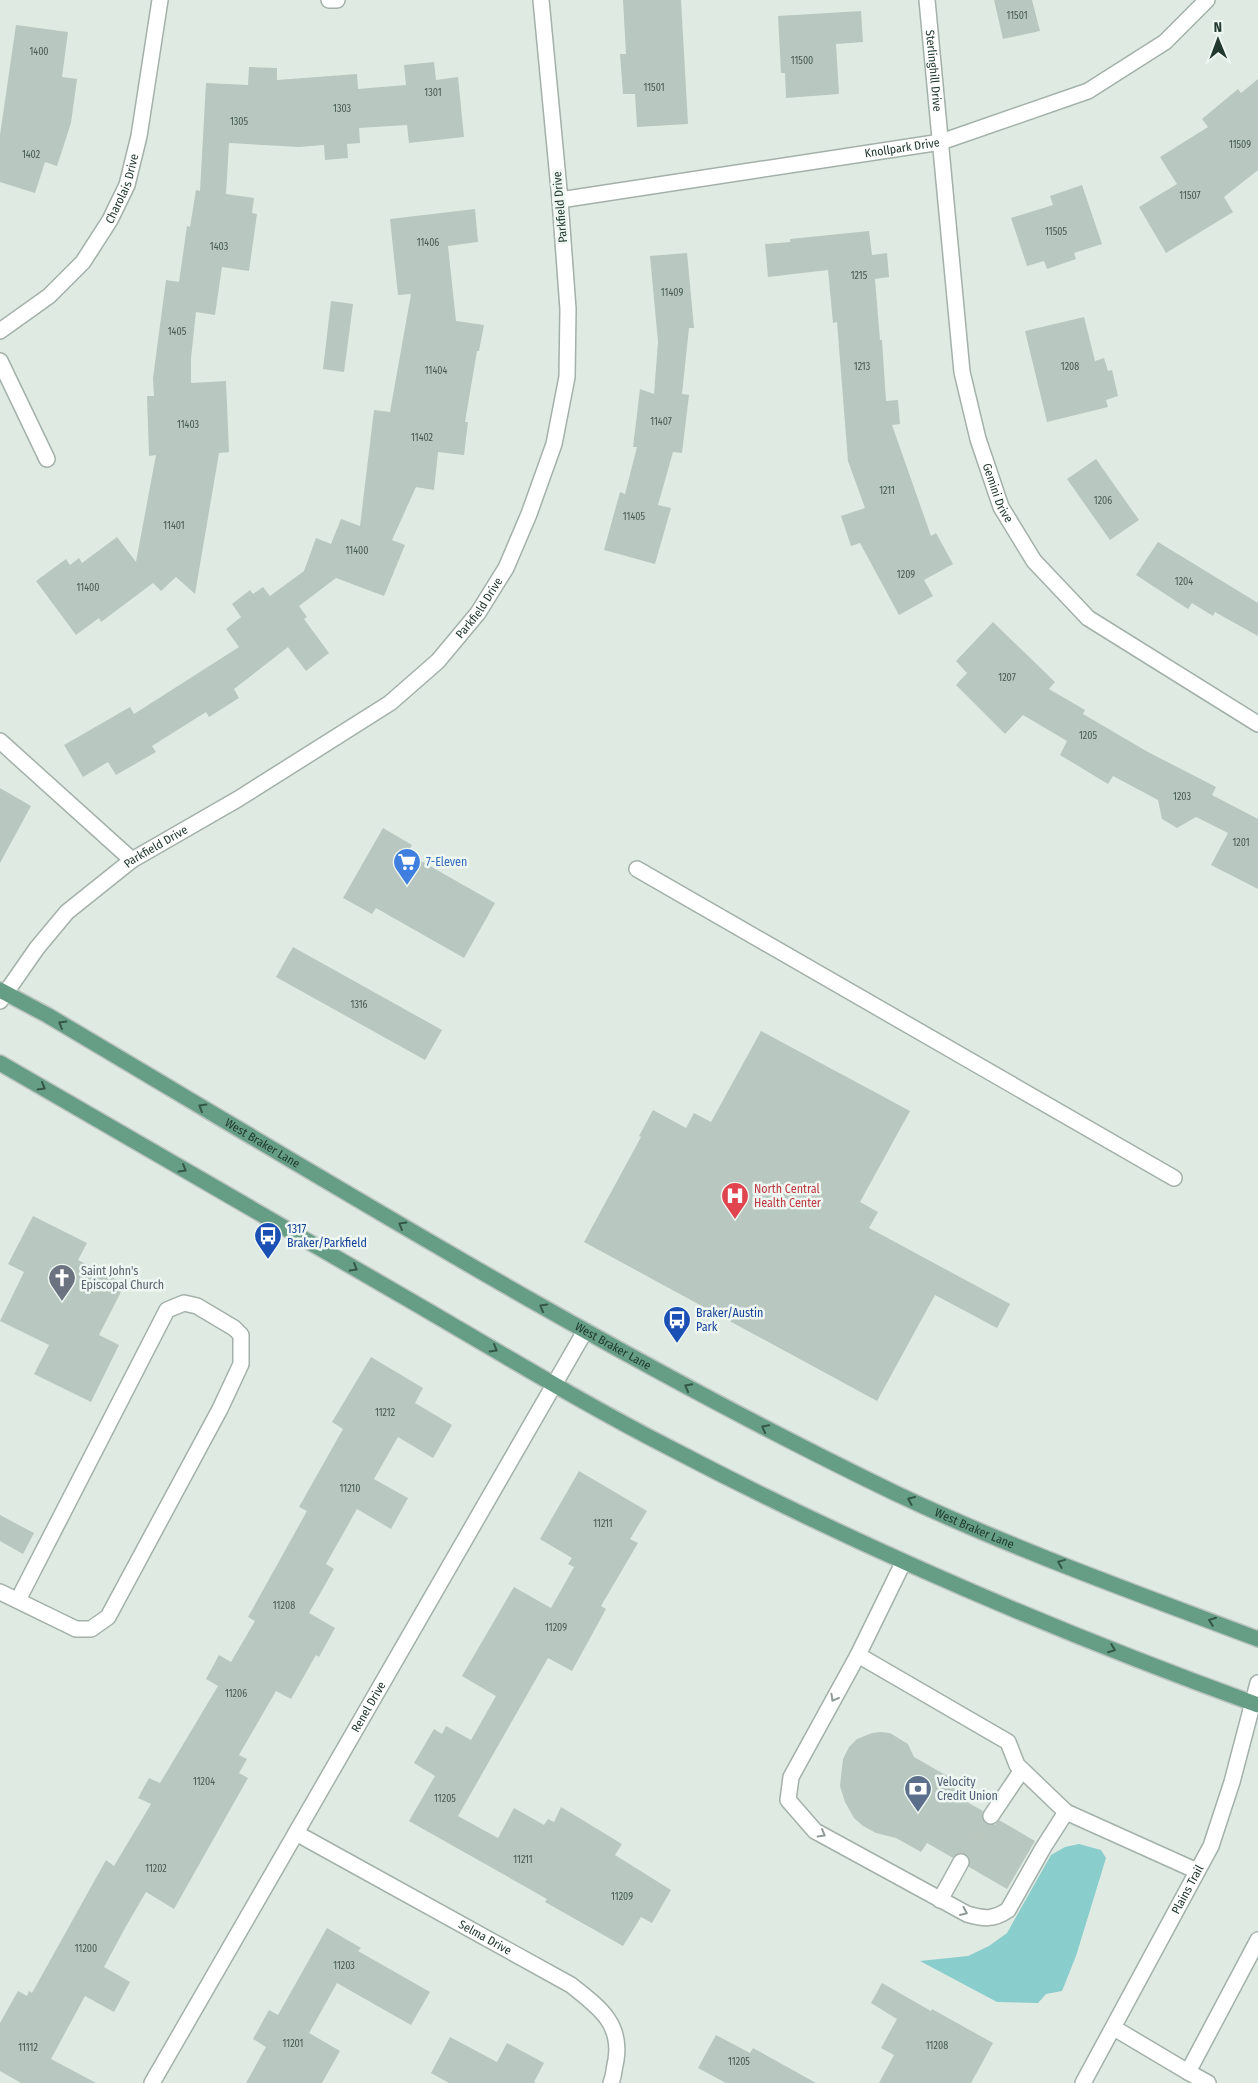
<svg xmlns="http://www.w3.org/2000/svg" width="1258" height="2083" viewBox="0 0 1258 2083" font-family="'Fira Sans Condensed',sans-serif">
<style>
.water{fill:#89cdcc}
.building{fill:#b8c7bf}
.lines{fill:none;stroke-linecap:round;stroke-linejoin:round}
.minor-tunnel{stroke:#b9c7bf;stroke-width:15;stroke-dasharray:15 8;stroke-linecap:butt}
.minor-casing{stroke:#a2b1a9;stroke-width:18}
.major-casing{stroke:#bcc4c0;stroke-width:18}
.minor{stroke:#fff;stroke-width:15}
.major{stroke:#659e85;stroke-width:15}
.oneway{stroke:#355748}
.oneway2{stroke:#909c96}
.labels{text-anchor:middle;stroke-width:5;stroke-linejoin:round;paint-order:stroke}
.number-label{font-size:10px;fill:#475c52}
.street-label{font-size:12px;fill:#21392e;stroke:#eff7f2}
.shop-label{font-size:12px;fill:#366cbe;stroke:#eff7f2;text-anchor:start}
.health-label{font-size:12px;fill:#be3a42;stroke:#eff7f2;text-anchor:start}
.transit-label{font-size:12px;fill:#164399;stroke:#eff7f2;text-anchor:start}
.worship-label{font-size:12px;fill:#5b616d;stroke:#eff7f2;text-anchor:start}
.service-label{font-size:12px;fill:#4e5e75;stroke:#eff7f2;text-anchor:start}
</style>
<rect width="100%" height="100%" fill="#dfeae3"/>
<path class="water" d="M1079,1844L1101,1850L1106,1858L1076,1956L1062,1991L1046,1994L1038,2003L997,2002L920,1961L968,1956L989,1946L1007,1933L1051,1855L1065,1847Z"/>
<g class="building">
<path d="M623,0H681L688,124L637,127L635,94H623L620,54H626Z"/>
<path d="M994,0H1032L1040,31L1003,39Z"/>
<path d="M861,11L863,42L836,44L839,94L786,98L785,73H781L778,16Z"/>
<path d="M16,25L68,32L62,77L77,79L71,123L57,166L45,162L35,193L0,182V135Z"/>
<path d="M434,62L436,80L458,77L464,137L409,143L407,125L359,128L360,143L347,144L348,158L325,160L324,145L299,147L229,143L226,194L254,198L252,213L257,214L249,271L222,267L215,315L196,312L191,358V383L226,381L229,452L219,453L195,594L176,577L161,591L153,583L101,622L99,618L76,635L36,581L66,559L70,565L79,558L82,563L117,537L136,562L156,455L149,456L147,396H154L153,378L166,280L179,282L187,226L190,227L196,190L200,191L206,83L248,85L249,67L277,68V80L357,74L358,89L406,85L404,65Z"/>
<path d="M1258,79V170L1224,197L1233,212L1166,253L1139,207L1177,184L1160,157L1208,127L1202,119L1238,89L1241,93Z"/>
<path d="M1082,185L1102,244L1074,253L1076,259L1047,269L1044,261L1027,266L1011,218L1053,205L1050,196Z"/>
<path d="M475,209L478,242L448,246L456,321L484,325L479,351H477L465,422H468L464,455L438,452L434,490L416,487L392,540L405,545L384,596L336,578L299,606L307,617L304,619L329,653L306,671L288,647L234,689L239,698L209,717L206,712L152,746L156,752L116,775L108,762L83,777L64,745L130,707L134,714L239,647L226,629L241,617L232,604L250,590L253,594L263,587L270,596L304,571L316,538L331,544L341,519L360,526L374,410L390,412L411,294L398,295L390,219Z"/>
<path d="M869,231L872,255L887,253L889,277L875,279L880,340H882L886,401L898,400L900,424L892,425L931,536L936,533L953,564L924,580L933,596L899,615L860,543L851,546L841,516L865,508L848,461L837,322L833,323L828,270L768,277L765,244L790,242V239Z"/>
<path d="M687,253L694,328H689L682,394L689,395L682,453L673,452L658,505L671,508L655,564L604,550L620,492L625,494L637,447H633L640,389L654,394L658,342L650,256Z"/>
<path d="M331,301L353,304L344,372L323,369Z"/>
<path d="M1084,317L1095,361L1104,358L1108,371L1112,370L1118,396L1106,400L1108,407L1047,422L1025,331Z"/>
<path d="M1096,459L1139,520L1110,540L1067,479Z"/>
<path d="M1158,542L1258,603V636L1215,612L1213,616L1192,603L1188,609L1136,575Z"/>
<path d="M993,622L1055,682L1049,689L1085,710L1083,714L1148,752L1216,787L1212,795L1258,819V889L1211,865L1228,833L1196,817L1177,828L1162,819L1158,800L1113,776L1108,784L1060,755L1067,741L1023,715L1005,734L956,685L967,673L956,661Z"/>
<path d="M0,788L31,806L0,863Z"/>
<path d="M383,828L412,845L407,853L495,903L464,958L376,908L372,914L343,898Z"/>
<path d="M293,947L442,1030L425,1060L276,977Z"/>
<path d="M761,1031L910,1111L860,1202L878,1212L869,1228L1010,1304L997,1328L935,1295L877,1401L584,1242L641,1137L639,1136L653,1110L686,1128L694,1113L711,1122Z"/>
<path d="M33,1216L87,1243L78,1260L125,1284L99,1335L119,1345L91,1402L34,1374L49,1345L0,1321L24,1272L8,1264Z"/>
<path d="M371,1357L423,1388L415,1403L452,1425L433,1458L398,1437L374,1479L408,1498L391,1529L357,1509L326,1564L334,1569L309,1613L335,1628L319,1657L316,1655L291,1699L276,1691L239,1755L247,1759L239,1773L248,1778L174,1909L146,1892L125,1928L104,1967L130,1982L114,2012L85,1996L51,2059L96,2083H21L0,2071V2023L18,1991L27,1996L29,1991L32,1993L106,1860L114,1866L151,1804L138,1798L149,1778L160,1783L218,1686L206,1679L219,1655L231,1662L255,1621L248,1617L307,1511L299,1507L343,1429L332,1422Z"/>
<path d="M579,1471L647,1511L630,1539L638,1543L601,1606L606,1609L572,1671L548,1658L458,1816L498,1838L514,1808L544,1825L548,1819L554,1822L561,1807L622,1844L615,1855L671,1890L652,1923L641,1917L623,1946L545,1902L547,1899L409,1821L435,1776L414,1763L434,1729L442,1734L446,1726L471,1740L496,1696L462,1676L514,1587L551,1608L574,1567L568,1564L572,1558L540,1539Z"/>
<path d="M0,1515L34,1533L23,1554L0,1541Z"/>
<path d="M880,1732L890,1733L908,1744L914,1757L963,1785L956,1796L983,1811L982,1816L985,1823L995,1825L999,1820L1035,1841L1007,1889L969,1867V1858L965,1854H957L953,1858L927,1843L921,1852L896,1838L876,1833L863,1826L854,1818L845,1802L840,1786L843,1759L849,1747L857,1739L872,1733Z"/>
<path d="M327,1928L361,1948L358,1951L430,1992L411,2025L337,1983L309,2033L340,2051L322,2083H246L266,2047L253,2039L269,2010L278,2015Z"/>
<path d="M882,1983L931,2011L932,2009L993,2043L971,2083H879L894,2055L881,2048L897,2019L871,2003Z"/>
<path d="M716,2035L750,2053L753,2048L816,2083H726L698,2068Z"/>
<path d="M450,2037L497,2062L507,2043L544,2063L534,2082L536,2083H449L431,2073Z"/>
</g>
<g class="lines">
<path class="minor-tunnel" d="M961,1862L991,1816"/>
<defs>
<g id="minor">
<path d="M329,0H337"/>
<path id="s1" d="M927,0L962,372L978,439L1001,507L1034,561L1088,618L1258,724"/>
<path id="s2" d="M560,200L941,142L1088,91L1165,42L1207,0"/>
<path id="s3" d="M0,331L49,296L83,262L110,220L127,185L139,136L160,0"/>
<path d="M0,361L47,459"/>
<path d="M0,741L132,860"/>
<path d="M637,869L1174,1178"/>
<path id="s4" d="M0,1001L37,948L67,912L132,860L238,799L390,703L438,661L478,613L506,568L529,514L554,444L567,377L568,309L560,200L541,0"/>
<path d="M903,1563L858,1655L1008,1742L1017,1765L1066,1812L1197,1871"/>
<path d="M0,1592L76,1629H91L108,1617L220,1409L241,1364V1335L234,1328L197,1306L184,1303L167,1310L18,1600"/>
<path d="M858,1655L791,1777L788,1800L815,1831L967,1914C984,1919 993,1920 1008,1910L1043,1848L1066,1812"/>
<path d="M991,1816L1022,1770"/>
<path id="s5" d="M296,1833L571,1985C597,2006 622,2022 616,2060C614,2068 614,2076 611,2083"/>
<path d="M940,1900L961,1862"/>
<path d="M1114,2028L1188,2072L1258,1940"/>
<path d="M1188,2072L1208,2083"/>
<path id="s6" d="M152,2083L585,1331"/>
<path id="s7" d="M1083,2083L1211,1846L1232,1782L1258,1683"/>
</g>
<g id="major">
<path id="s8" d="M0,990L47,1015C326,1180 603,1352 895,1493C1013,1549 1136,1593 1258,1639"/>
<path d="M0,1063C140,1143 279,1224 418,1305C502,1354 586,1405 672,1449C861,1548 1057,1632 1258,1705"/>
</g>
</defs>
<use href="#minor" class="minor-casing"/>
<use href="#major" class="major-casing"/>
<use href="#minor" class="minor"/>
<use href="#major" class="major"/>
</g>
<defs><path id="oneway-chevron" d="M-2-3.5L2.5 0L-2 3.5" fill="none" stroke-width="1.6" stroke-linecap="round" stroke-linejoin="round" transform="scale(1.25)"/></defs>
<g class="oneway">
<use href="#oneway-chevron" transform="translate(62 1024) rotate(-149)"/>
<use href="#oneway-chevron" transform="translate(42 1087) rotate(30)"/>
<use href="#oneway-chevron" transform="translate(202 1107) rotate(-149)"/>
<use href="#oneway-chevron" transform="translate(183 1169) rotate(30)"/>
<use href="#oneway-chevron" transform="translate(402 1225) rotate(-150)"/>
<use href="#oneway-chevron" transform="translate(354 1268) rotate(30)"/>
<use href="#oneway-chevron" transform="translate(543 1307) rotate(-150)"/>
<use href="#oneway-chevron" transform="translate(494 1349) rotate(30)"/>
<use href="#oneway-chevron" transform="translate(688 1387) rotate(-152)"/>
<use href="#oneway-chevron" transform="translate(765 1428) rotate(-152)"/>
<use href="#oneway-chevron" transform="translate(911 1500) rotate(-157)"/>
<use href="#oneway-chevron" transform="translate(1061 1563) rotate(-158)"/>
<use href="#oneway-chevron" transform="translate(1212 1621) rotate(-159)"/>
<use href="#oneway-chevron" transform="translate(1112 1649) rotate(21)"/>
</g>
<g class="oneway2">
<use href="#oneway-chevron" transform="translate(834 1698) rotate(119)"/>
<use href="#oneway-chevron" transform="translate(822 1834) rotate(30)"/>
<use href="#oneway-chevron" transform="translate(964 1912) rotate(24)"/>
</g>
<defs>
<symbol id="supermarket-pin" viewBox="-11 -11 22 30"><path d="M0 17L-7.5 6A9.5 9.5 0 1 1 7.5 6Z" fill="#3f7fe0" stroke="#eff7f2"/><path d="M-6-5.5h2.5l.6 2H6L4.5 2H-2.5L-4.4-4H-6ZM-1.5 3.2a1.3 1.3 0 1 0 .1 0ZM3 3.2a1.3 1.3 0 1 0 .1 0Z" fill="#fff"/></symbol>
<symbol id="hospital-pin" viewBox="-11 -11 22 30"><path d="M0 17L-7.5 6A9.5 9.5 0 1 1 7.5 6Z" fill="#e0444e" stroke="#eff7f2"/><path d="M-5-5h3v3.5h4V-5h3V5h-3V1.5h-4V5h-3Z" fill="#fff"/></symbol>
<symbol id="bus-pin" viewBox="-11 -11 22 30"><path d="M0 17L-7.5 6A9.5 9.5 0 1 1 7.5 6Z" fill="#1a4fb4" stroke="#eff7f2"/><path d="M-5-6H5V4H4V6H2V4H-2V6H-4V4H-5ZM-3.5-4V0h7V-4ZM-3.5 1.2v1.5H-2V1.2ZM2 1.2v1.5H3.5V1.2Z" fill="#fff"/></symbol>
<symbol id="church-pin" viewBox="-11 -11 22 30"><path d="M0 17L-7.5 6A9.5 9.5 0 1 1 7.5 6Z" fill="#6b7280" stroke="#eff7f2"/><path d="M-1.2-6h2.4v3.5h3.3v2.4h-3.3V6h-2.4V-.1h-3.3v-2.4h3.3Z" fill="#fff"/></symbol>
<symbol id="bank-pin" viewBox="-11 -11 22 30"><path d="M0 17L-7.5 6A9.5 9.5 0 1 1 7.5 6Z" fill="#5c6f8a" stroke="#eff7f2"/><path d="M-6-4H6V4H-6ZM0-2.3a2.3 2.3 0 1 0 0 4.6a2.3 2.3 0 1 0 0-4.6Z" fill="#fff"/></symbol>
</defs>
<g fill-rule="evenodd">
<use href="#supermarket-pin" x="391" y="846" width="32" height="43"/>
<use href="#hospital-pin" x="719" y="1180" width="32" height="43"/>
<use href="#bus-pin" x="252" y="1220" width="32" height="43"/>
<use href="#church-pin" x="46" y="1262" width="32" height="43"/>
<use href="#bus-pin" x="661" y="1304" width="32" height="43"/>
<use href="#bank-pin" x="902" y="1773" width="32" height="43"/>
</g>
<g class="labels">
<g class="number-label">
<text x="1017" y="19">11501</text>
<text x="39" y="55">1400</text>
<text x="802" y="64">11500</text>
<text x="654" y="91">11501</text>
<text x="433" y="96">1301</text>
<text x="342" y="112">1303</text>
<text x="239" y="125">1305</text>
<text x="1240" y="148">11509</text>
<text x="31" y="158">1402</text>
<text x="1190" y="199">11507</text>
<text x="1056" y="235">11505</text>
<text x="428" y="246">11406</text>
<text x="219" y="250">1403</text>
<text x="859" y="279">1215</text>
<text x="672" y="296">11409</text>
<text x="177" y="335">1405</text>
<text x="862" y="370">1213</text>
<text x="1070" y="370">1208</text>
<text x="436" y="374">11404</text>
<text x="661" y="425">11407</text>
<text x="188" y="428">11403</text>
<text x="422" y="441">11402</text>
<text x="887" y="494">1211</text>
<text x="1103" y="504">1206</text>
<text x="634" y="520">11405</text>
<text x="174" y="529">11401</text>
<text x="357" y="554">11400</text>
<text x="906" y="578">1209</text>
<text x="1184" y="585">1204</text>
<text x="88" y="591">11400</text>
<text x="1007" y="681">1207</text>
<text x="1088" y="739">1205</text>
<text x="1182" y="800">1203</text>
<text x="1241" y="846">1201</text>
<text x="359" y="1008">1316</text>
<text x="385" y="1416">11212</text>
<text x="350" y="1492">11210</text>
<text x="603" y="1527">11211</text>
<text x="284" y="1609">11208</text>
<text x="556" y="1631">11209</text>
<text x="236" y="1697">11206</text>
<text x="204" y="1785">11204</text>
<text x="445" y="1802">11205</text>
<text x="523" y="1863">11211</text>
<text x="156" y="1872">11202</text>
<text x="622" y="1900">11209</text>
<text x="86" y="1952">11200</text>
<text x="344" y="1969">11203</text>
<text x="293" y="2047">11201</text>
<text x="937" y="2049">11208</text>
<text x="28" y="2051">11112</text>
<text x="739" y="2065">11205</text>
</g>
<g class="street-label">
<text dy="4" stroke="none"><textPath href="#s1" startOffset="71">Sterlinghill Drive</textPath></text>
<text dy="4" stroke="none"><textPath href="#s2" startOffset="346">Knollpark Drive</textPath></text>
<text dy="4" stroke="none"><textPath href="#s3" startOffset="192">Charolais Drive</textPath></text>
<text transform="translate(560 207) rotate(-95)" y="4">Parkfield Drive</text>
<text dy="4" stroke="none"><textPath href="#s1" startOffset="500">Gemini Drive</textPath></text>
<text dy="4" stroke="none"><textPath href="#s4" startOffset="628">Parkfield Drive</textPath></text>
<text dy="4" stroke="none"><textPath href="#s4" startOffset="222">Parkfield Drive</textPath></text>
<text dy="4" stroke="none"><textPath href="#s8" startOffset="304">West Braker Lane</textPath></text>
<text dy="4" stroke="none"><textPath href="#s8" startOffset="709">West Braker Lane</textPath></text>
<text dy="4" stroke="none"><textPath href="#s8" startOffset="1114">West Braker Lane</textPath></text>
<text dy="4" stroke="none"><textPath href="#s6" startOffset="434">Renel Drive</textPath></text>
<text dy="4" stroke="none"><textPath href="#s7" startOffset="220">Plains Trail</textPath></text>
<text dy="4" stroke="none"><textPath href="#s5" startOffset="216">Selma Drive</textPath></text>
</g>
<g class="shop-label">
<text x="426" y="866">7-Eleven</text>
</g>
<g class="health-label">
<text x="754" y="1193">North Central<tspan x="754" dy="14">Health Center</tspan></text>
</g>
<g class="transit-label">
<text x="287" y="1233">1317<tspan x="287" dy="14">Braker/Parkfield</tspan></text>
<text x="696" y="1317">Braker/Austin<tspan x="696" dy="14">Park</tspan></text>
</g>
<g class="worship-label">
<text x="81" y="1275">Saint John's<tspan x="81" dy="14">Episcopal Church</tspan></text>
</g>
<g class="service-label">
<text x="937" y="1786">Velocity<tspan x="937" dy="14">Credit Union</tspan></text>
</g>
</g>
<g transform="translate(1218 40) rotate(359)" stroke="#eff7f2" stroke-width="4" paint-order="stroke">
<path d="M0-4L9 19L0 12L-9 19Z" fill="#21392e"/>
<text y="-8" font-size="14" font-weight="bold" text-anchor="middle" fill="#21392e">N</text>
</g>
</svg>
